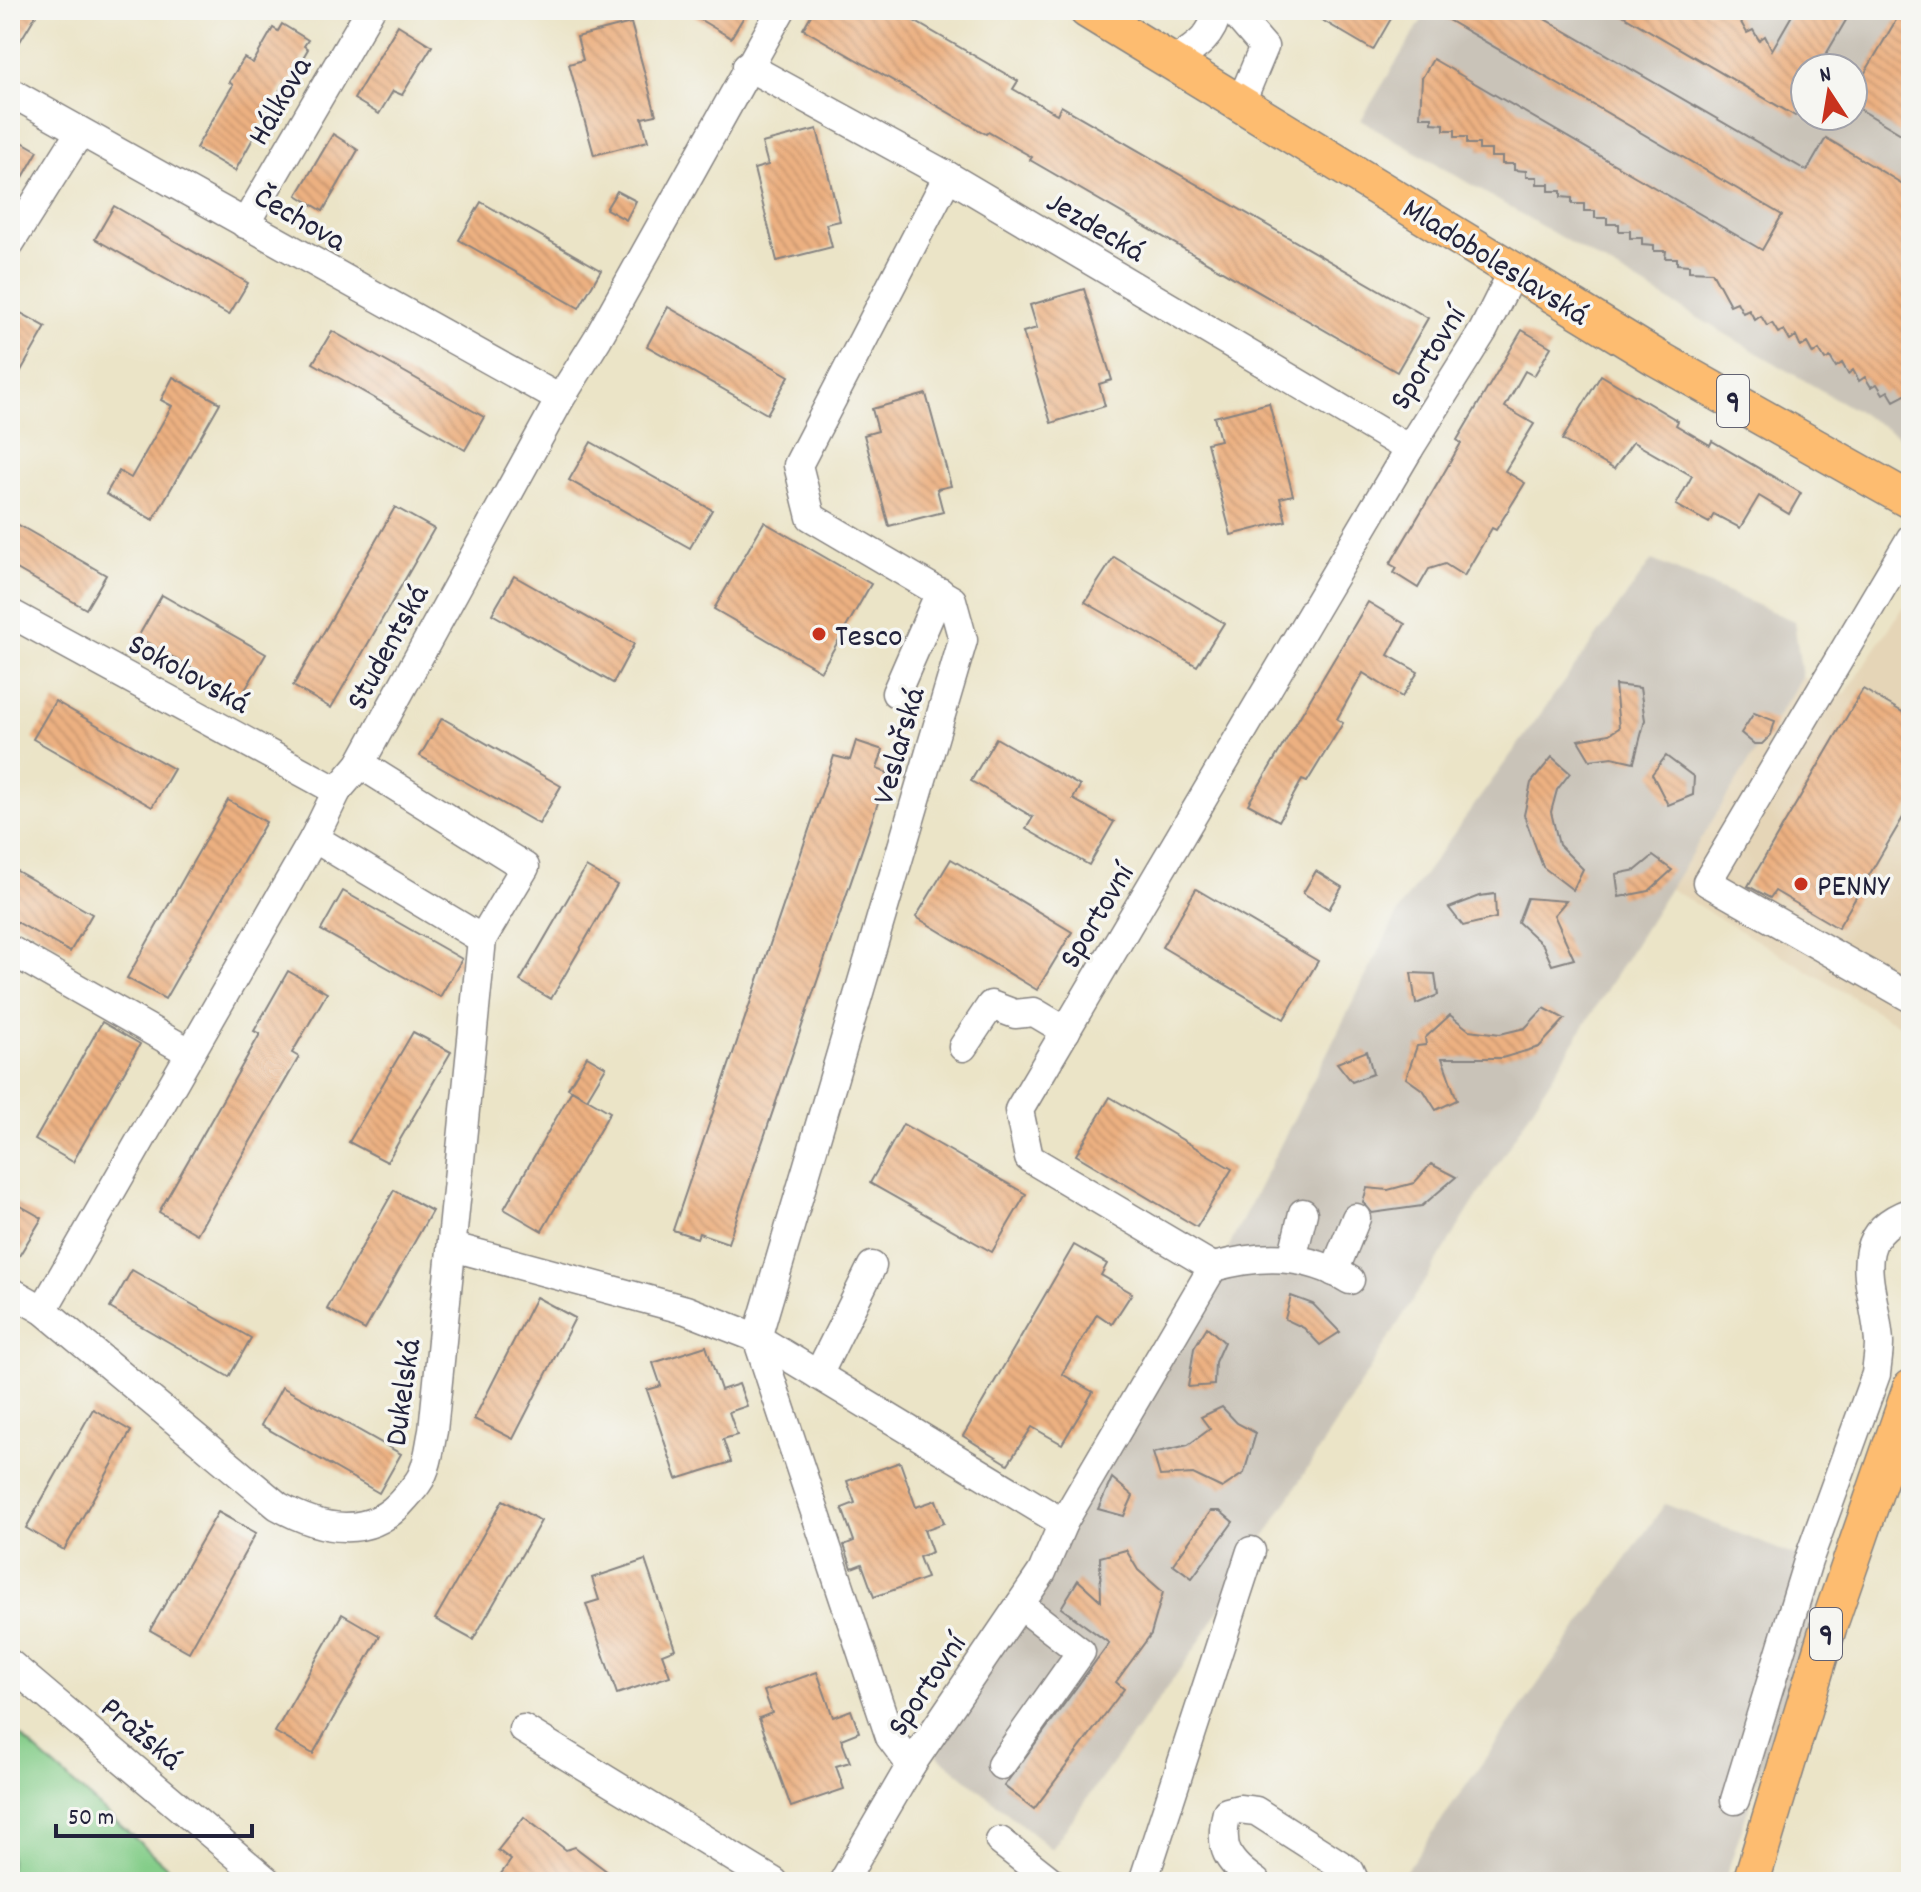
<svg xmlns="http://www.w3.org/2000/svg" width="1921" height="1892" viewBox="0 0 1921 1892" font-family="Dekko,sans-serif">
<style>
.built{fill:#e5d5b7}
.industrial{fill:#c9c3b8;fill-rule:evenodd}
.garden{fill:#84cd89;stroke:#537862;stroke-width:2}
.building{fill:url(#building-back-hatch)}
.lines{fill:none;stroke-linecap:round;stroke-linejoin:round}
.minor-casing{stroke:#868381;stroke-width:31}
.major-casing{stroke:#868381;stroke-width:39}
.minor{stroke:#fff;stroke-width:28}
.major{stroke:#fdbc6f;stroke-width:36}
.poi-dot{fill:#c8321e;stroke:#f6f6f2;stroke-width:3}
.labels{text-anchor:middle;stroke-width:7;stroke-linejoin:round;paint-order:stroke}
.shield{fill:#f6f6f2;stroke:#626272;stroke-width:2}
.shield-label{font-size:30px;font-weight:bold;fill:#22223b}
.street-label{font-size:32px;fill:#22223b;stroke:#f6f6f2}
.poi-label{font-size:32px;fill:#22223b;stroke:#f6f6f2;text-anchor:start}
</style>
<defs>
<pattern id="building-back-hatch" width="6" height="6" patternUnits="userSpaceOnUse" patternTransform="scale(2)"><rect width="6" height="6" fill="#ecb081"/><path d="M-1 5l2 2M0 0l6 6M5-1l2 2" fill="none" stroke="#ca9770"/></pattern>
</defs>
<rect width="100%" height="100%" fill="#f6f6f2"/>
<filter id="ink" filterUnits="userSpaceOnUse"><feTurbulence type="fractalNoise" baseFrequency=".0125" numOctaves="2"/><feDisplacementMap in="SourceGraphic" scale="16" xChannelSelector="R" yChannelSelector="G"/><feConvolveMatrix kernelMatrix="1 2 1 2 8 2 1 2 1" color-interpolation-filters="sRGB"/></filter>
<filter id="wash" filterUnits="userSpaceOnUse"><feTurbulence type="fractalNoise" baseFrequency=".006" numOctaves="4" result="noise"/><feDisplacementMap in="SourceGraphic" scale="32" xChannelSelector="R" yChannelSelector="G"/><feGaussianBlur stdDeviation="1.8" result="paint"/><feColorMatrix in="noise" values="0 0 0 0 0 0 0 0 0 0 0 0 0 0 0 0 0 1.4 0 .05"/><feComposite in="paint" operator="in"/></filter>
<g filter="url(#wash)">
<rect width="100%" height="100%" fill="#ebe4c7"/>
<path class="built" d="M1911,596V1032L1669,888L1802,677L1845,694Z"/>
<g class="industrial">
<path d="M1428,10H1911V443L1361,120ZM1805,68H1853V116H1805Z"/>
<path d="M1652,560L1794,621L1802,677L1194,1650L1051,1849L937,1755L1214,1276L1402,905Z"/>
<path d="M1665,1504L1828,1569L1724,1882H1398Z"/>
</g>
<path class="garden" d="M10,1727L184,1882H10Z"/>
<g id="blocks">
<g class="building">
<path d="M10,10H39L10,58Z"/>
<path d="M684,10H748L731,38Z"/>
<path d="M814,10H895L1018,81L1013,89L1057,114L1061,106L1428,318L1397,372L1030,160L1032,157L988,132L986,134L803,29Z"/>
<path d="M1305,10H1396L1373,50Z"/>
<path d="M1431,10H1529L1807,171L1826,138L1911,189V392L1894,401L1888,391L1883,394L1877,384L1871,387L1865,377L1859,381L1853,370L1848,374L1842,363L1836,367L1830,357L1825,360L1819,350L1813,354L1807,343L1801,347L1796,336L1790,340L1784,330L1778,333L1772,323L1767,326L1761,316L1755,320L1749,310L1743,313L1737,302L1730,305L1712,272L1689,271V265L1677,264V258H1665L1666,251H1654V245L1642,244V238H1630V231H1619V224H1607V218H1595V211H1584V204H1572V198L1561,197V191H1549V184H1537V177H1526V171L1514,170V164H1502V157H1491V150H1479V144H1467V137H1455V130H1444V124L1432,123V117H1420L1422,78L1433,59L1762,250L1782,215Z"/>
<path d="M1614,10H1734L1747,33L1753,30L1759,40L1765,36L1772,50L1795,10H1852L1818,68H1805V99L1795,116Z"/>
<path d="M1902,10H1911V140L1853,105V93Z"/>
<path d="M631,23L656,115L642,118L648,141L594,155L569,64L583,60L577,37Z"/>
<path d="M282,24L308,40L304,46L308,49L287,85L284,83L235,171L196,148L233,85L229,82L244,58L253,63L273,28L278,31Z"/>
<path d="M398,25L432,46L402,95L393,91L379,114L354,99Z"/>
<path d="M817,129L840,221L826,224L832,247L777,261L754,169L768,165L762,143Z"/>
<path d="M333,134L358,150L323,211L297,195Z"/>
<path d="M10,135L38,151L10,200Z"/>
<path d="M617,191L636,201L626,220L606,209Z"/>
<path d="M481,202L601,270L579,308L459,240Z"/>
<path d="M114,206L248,283L229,315L95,239Z"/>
<path d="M1084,289L1112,380L1099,384L1105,406L1051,423L1023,332L1037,328L1030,305Z"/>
<path d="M10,307L46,327L10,390Z"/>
<path d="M668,307L789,376L767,414L647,346Z"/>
<path d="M1522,330L1551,347L1534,376L1525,371L1505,407L1534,424L1505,471L1525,483L1496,530L1492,528L1464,576L1445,564L1429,569L1418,588L1394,573L1397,568L1390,564L1441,478L1461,443L1457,440Z"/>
<path d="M332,331L484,417L465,450L313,363Z"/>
<path d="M1601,375L1678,421L1676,425L1710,445L1712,441L1801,493L1789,514L1759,496L1740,528L1714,514L1709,523L1676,505L1692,476L1633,442L1614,469L1562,440Z"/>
<path d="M173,377L220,403L153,520L106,494L119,471L131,478L172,406L161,400Z"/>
<path d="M926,394L951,486L937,489L943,512L889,526L864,435L878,431L872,409Z"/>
<path d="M1269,403L1293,495L1280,498L1286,521L1231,535L1207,443L1220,440L1214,417Z"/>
<path d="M591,442L712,510L690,548L569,480Z"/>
<path d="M395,507L434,529L331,708L293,686Z"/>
<path d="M10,520L106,575L86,609L10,565Z"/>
<path d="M764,522L871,584L821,671L714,609Z"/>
<path d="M1114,557L1224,623L1197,666L1085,602Z"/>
<path d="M514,576L634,644L613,683L492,614Z"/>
<path d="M162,595L266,654L241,697L138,637Z"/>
<path d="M1368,602L1405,624L1388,655L1418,672L1402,697L1363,673L1337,719L1343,723L1307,782L1302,780L1279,821L1248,804Z"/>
<path d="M1615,685L1640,688L1645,720L1634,762L1612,757L1590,760L1578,740L1609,734L1619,728Z"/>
<path d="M1863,689L1911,717V804L1838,928L1775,891L1770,898L1748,886Z"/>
<path d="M55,701L174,769L152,807L33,739Z"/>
<path d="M1754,713L1775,721L1771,735L1762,744H1754L1741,733Z"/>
<path d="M442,718L561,786L539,824L420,756Z"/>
<path d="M996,738L1080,786L1073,799L1114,822L1089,865L1026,829L1033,817L971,781Z"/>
<path d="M856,741L883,750L877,769L888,773L728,1243L699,1233L697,1238L673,1230L834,756L850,760Z"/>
<path d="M1666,756L1694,777L1693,795L1668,805L1652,774Z"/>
<path d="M1552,757L1570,773L1557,790L1551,812L1559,845L1583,869L1573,890L1543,867L1524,815L1531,783Z"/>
<path d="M228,800L266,822L165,999L127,978Z"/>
<path d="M1653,856L1672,870L1649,891L1619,897L1616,874L1636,870Z"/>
<path d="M951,859L1072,932L1037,990L916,917Z"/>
<path d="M10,867L92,914L70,952L10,918Z"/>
<path d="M586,867L617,885L551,999L520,981Z"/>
<path d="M1316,871L1342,887L1329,909L1303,893Z"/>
<path d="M1196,889L1318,961L1284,1019L1162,947Z"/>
<path d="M343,891L462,959L440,997L321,930Z"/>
<path d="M1495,894L1496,918L1463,926L1449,908L1480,896Z"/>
<path d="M1527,898L1566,901L1554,915L1574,959L1552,965L1543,945L1518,922Z"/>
<path d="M288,971L327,993L292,1053L299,1057L197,1234L159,1212L260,1034L254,1031Z"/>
<path d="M1411,973L1435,974L1438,995L1416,1004Z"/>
<path d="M1544,1008L1565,1019L1539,1047L1502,1058H1442L1457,1100L1436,1110L1424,1091L1406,1078L1417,1046L1426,1045L1425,1038L1450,1015L1469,1030L1500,1034L1525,1028Z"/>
<path d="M102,1022L140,1044L73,1162L35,1140Z"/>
<path d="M413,1032L451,1052L387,1162L349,1142Z"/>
<path d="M1367,1051L1373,1074L1352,1082L1337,1063Z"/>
<path d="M587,1056L606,1067L587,1099L568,1088Z"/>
<path d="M572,1090L610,1112L542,1231L504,1209Z"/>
<path d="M1110,1097L1232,1169L1197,1227L1076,1155Z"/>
<path d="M903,1124L1026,1194L992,1252L870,1183Z"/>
<path d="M1431,1164L1456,1177L1422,1206L1372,1213L1363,1202L1367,1188L1388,1190L1414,1183Z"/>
<path d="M394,1190L432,1211L365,1330L327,1309Z"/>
<path d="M10,1200L42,1218L10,1271Z"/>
<path d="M1074,1245L1107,1264L1101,1275L1132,1293L1112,1324L1097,1314L1062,1374L1093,1392L1062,1444L1032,1427L1008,1464L963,1436Z"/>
<path d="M132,1270L251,1338L229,1377L110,1308Z"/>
<path d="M1291,1296L1313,1304L1340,1332L1320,1345L1304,1328L1285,1319Z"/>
<path d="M536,1297L575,1318L513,1439L474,1419Z"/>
<path d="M1207,1327L1224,1342L1215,1362L1214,1385L1188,1387L1194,1348Z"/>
<path d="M706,1346L721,1390L739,1384L747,1406L729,1412L737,1435L723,1439L731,1462L677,1479L647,1390L661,1386L653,1363Z"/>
<path d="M282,1387L401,1454L379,1493L261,1425Z"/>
<path d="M1222,1407L1237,1423L1256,1433L1244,1473L1222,1488L1193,1474L1160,1476L1153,1453L1188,1445L1210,1429L1201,1417Z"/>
<path d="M93,1409L131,1431L64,1550L26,1528Z"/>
<path d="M900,1462L916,1507L936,1500L944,1523L924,1530L932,1552L919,1557L927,1578L874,1597L862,1564L852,1568L844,1545L854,1541L842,1508L855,1503L847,1481Z"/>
<path d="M1112,1478L1133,1496L1124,1516L1098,1509Z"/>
<path d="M503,1500L541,1521L473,1640L435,1619Z"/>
<path d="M1211,1511H1220L1233,1522L1192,1578L1173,1564Z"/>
<path d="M218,1512L256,1533L189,1652L150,1630Z"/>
<path d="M1126,1550L1138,1570L1163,1592L1151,1634L1116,1682L1124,1689L1034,1809L1004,1786L1109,1643L1061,1608L1078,1580L1101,1601L1100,1557Z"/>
<path d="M645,1560L675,1649L662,1654L670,1676L617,1694L586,1604L599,1600L592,1578Z"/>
<path d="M342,1614L380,1636L313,1754L275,1732Z"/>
<path d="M817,1672L833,1717L851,1710L859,1732L841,1739L850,1762L836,1766L844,1789L791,1807L759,1718L772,1713L764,1691Z"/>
<path d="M524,1817L566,1850L575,1847L621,1882H495L511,1860L498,1850Z"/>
</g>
</g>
</g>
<g filter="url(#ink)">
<use href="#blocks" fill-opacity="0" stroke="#868381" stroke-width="2"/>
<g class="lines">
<defs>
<g id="minor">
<path d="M1232,10L1264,47L1241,102"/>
<path d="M1173,62C1196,47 1212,38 1218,10"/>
<path d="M747,66L948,176L1409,449"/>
<path d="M10,92L560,399"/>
<path d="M245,224L370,10"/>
<path d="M10,243L80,132"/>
<path d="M1911,538L1707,882L1911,998"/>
<path d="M10,613L337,791"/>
<path d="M896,693L940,592"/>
<path d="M314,838L482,939"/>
<path d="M10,950L189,1052"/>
<path d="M963,1047L991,1005L1015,1014L1034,1012L1066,1031"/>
<path d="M453,1247L686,1310L757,1338L1063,1523"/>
<path d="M1292,1259L1303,1213"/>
<path d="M1213,1267C1261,1254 1306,1253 1350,1280"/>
<path d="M1334,1272L1356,1218"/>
<path d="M10,1291L43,1310L278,1506C321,1530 370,1541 405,1498C412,1490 420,1482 423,1473C429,1460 430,1444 433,1431L482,939L525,867L360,764"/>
<path d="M43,1310L314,838L337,791L360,764L560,399L598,338L781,10"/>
<path d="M757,1338L963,640L952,600L811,517L798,465L948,176"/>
<path d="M757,1338L890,1737L911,1765"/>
<path d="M818,1375L872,1266"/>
<path d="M10,1664L268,1882"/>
<path d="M523,1729L774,1882"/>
<path d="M1001,1765L1081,1652L1020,1605"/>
<path d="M1735,1800L1808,1561L1876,1374C1877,1364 1879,1353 1879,1343C1877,1292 1842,1236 1911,1212"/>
<path d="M1000,1841L1052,1882"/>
<path d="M843,1882L911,1765L1042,1572L1063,1523L1213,1267L1029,1158L1019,1110L1409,449L1483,331L1513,271"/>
<path d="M1143,1882L1251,1551"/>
<path d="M1256,1882C1227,1862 1218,1848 1227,1812L1239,1809L1256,1811L1350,1871L1355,1882"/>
</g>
<g id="major">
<path d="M1087,10L1655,357L1911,501"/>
<path d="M1751,1882L1828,1628L1911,1388"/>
</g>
</defs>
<use href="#minor" class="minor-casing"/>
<use href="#major" class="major-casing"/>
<use href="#minor" class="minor"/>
<use href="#major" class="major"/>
</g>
</g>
<g class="poi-dot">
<circle cx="819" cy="634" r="8"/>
<circle cx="1801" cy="884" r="8"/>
</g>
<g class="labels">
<g class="shield">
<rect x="1717" y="375" width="32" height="52" rx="6"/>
<rect x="1810" y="1608" width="32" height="52" rx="6"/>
</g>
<g class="shield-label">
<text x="1733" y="411">9</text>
<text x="1826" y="1644">9</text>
</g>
<g class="street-label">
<text transform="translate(278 100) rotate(-60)" y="11">Hálkova</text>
<text transform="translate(301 217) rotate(30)" y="11">Čechova</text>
<text transform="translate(1097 225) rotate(31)" y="11">Jezdecká</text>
<text transform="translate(1497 260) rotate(32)" y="11">Mladoboleslavská</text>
<text transform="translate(1426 357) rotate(-58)" y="11">Sportovní</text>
<text transform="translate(386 646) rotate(-61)" y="11">Studentská</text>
<text transform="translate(190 672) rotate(29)" y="11">Sokolovská</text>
<text transform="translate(897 745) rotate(-74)" y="11">Veslařská</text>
<text transform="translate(1095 915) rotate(-59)" y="11">Sportovní</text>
<text transform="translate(401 1392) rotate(-82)" y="11">Dukelská</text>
<text transform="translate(925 1684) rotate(-56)" y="11">Sportovní</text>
<text transform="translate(143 1732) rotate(40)" y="11">Pražská</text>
</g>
<g class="poi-label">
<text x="835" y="645">Tesco</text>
<text x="1817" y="895">PENNY</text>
</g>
</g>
<rect width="1921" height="1892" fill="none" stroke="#f6f6f2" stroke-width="40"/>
<g transform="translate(1829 92) rotate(348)"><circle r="38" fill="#f6f6f2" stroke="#a1a1a9" stroke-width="2"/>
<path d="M0-6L14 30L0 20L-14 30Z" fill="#c8321e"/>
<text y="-12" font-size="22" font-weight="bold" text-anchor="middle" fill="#22223b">N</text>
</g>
<path d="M56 1824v12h196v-12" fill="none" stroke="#22223b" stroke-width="4"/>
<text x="68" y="1824" font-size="24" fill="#22223b" stroke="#f6f6f2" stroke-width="6" paint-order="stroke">50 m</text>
</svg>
